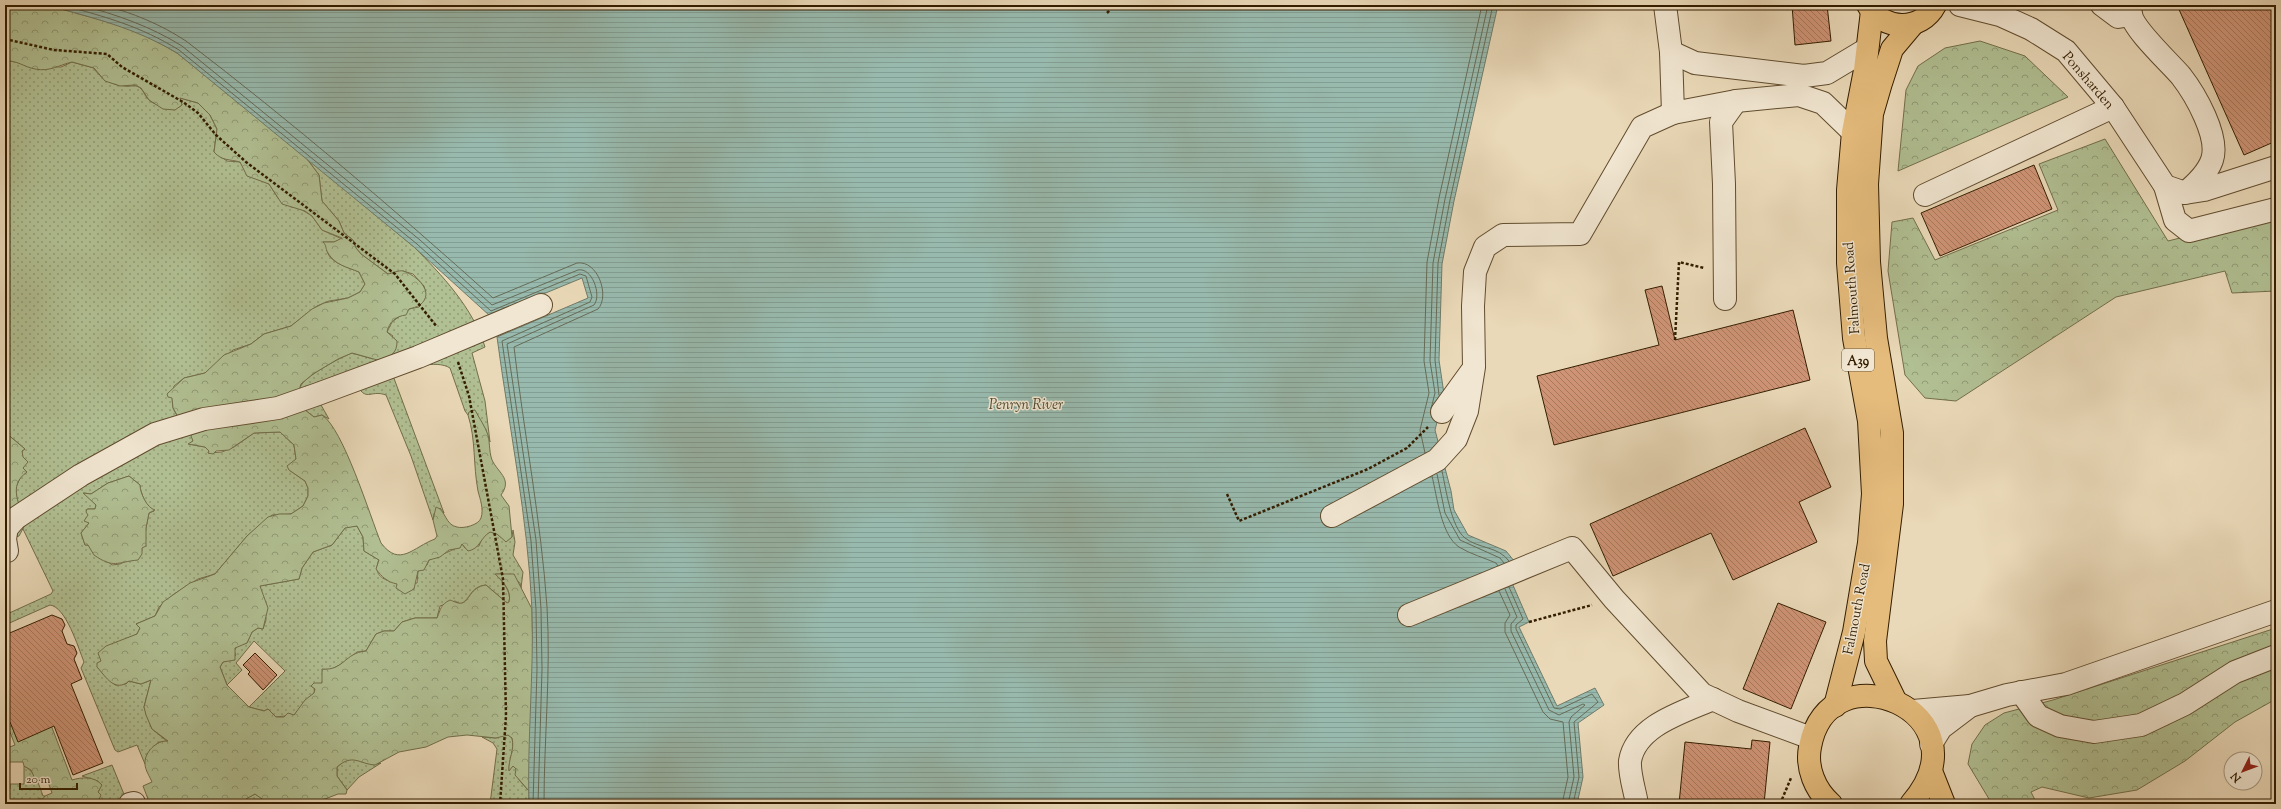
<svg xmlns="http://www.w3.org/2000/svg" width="2281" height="809" viewBox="0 0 2281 809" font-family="'Sorts Mill Goudy',serif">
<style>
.grass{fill:url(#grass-dots);stroke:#726e4a;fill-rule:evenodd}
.forest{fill:url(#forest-crowns);stroke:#726e4a}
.water{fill:url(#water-rules);stroke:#707b68}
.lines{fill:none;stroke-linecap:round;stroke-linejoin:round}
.shore{stroke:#666c57;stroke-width:1}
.building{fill:url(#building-back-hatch);stroke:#331d00}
.minor-casing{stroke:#614c2e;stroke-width:24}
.highway-casing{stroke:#331d00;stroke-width:24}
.path{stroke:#331d00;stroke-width:2.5;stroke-dasharray:3 2;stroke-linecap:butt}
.minor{stroke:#f1e6d1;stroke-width:22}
.highway{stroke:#e5bc7c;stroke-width:22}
.labels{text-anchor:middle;stroke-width:3;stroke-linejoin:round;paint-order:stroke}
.shield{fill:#f1e6d1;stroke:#6c593f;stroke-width:1}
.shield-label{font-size:13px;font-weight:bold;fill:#331d00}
.street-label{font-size:14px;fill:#331d00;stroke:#f1e6d1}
.water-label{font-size:15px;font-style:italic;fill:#514c34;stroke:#f1e6d1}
</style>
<defs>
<pattern id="grass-dots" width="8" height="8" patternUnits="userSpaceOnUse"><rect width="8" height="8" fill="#b1c093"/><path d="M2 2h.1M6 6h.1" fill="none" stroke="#919b76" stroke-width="1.8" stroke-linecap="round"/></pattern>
<pattern id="forest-crowns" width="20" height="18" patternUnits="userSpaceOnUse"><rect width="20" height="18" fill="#b1c093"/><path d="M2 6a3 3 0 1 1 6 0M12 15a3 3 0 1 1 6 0" fill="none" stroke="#919b76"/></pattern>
<pattern id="water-rules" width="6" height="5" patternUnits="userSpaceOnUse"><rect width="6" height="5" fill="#98baae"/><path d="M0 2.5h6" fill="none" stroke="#839f94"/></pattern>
<pattern id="building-back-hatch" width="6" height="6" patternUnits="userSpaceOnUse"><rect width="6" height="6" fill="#d09577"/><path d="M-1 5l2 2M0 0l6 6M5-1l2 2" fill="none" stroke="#a9795f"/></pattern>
</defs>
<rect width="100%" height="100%" fill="#ead9b8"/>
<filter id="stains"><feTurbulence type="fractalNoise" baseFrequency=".005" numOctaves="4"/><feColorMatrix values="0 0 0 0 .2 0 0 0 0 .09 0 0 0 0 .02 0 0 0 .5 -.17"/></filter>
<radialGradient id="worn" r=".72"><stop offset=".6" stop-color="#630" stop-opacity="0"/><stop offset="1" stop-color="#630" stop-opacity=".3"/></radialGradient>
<g class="grass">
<path d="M5,61L21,62L28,66L61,67L72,62L94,68C100,79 113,85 125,86C129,87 133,85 137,86C144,89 144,96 149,100C156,107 170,106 179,107L182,105L180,98L198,103L210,115L217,129L214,152L227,161L240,162L255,178L269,184L278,198L291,207L299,208L312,216L322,230L342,239L334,242H323L327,245C324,262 348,267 359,272L365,284L360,292L348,298L329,301L317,306L291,326L264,334L251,344L233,350L205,373L184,378L174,386C169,413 175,413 193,432V441L189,444L205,447L209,451L208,453L222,452L234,447L254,433L280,432L294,445L296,459L289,470L305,481L308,488V496L303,506L291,514L272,515L247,536L215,574L198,579L174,594L159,607L155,616L136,624L140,628L137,634L115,644L97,667L115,685L126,684L129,681L141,684L151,680L144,707L152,729L168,742H159C151,749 146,753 145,764L137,745L118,752L115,750L81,668L84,662C78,647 66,607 50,605L5,625V615L51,594L53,591L23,529L21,509L17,503L16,487L21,476L27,472L23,468L22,451L25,449L6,433L5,427ZM129,476L140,485C140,493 147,508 154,511L149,513L142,548L134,560L130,559L120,564L112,565L88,545H85L81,533L89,523L88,509H95L96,505L84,493L91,494L108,483Z"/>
<path d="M304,155L414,247C442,275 473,308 485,347L472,353L485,401L490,442L485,428L470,412L468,415L465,411L450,368C436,359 407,369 392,373L444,513L440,508L434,514L433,520L411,456L386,395C369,389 367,404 355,382L321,405L329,419L322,415L314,417L305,410L297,408C298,400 297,391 302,384C308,375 341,357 352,353L373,359L393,336L387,332L392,322L409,309L419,307L424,299L425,290L424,286L413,274L403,271L388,274L361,254L356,248L353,240L344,233L339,221L322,201L319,175Z"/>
<path d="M353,526H357L363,537L364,551L379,560C368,584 404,584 417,583L418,571L427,565L429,560C440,555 453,551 462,544L465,548L479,546L483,536L490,532L497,534L506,541L512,537L513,530L515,542L513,555L523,572L521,588L520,583L503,574H496C502,582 512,591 509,602L507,603L486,585C469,587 471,600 460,604L455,601L440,606L437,618H415L402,622L394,631H384L376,634L366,651L357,652L343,663L323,674V683L311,686L315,689L314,693L294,715L276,717L268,709L264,711L249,707L285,671L254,641L236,663L242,670L227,685L220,667L223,662L232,659L236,655L234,651L238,645L247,643L252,632L258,628L263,629L266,620L260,586L299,579L302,568L313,552L332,545L345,528Z"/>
<path d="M501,735H508L512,738C515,749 509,759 509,770L513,766L516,769L519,780L529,791V804H490L497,749L493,743L482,737L496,738Z"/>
<path d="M353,759C364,761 370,766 381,763L359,777L347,790L337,776V767L344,761Z"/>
<path d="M112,765L128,804H97L100,800L97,792L99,791L98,781L82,776Z"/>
<path d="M24,766C35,771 39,785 43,796H45L44,799H39V804H5V789H10V784H24Z"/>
<path d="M255,794L269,802V804H242L245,799Z"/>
</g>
<g class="forest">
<path d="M5,5H47L126,27L151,38L177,53L212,80L304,155L319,175L322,201L339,221L344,233L353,240L356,248L361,254L388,274C393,273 399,270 403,271C416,275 436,292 420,305C417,307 412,308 409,309L406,315C396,316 389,322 387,332L397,341C397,353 392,355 381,361L352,353L338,359L313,374L301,384L298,393L297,408L305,410L314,417L322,415C343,428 370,516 381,543C400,568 413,547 435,539L437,536L433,520L436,507C446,510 445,525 457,527C463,529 479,525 481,518C484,509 480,499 478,491C473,465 476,440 468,415L469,412L475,410C479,418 485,426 488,435C490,443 489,455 493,462C500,474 512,480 501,495L509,506L512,537L506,542L497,534L490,532C480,538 480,549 468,551L462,544L460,548L449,550L440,557L429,560L424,570L418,571L414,589L405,594L396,588L397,584C387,582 382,577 376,569L379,560L364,551L363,537L357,526L345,528L332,545L313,552L302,568L299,579L260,586L268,608L263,629L258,628L252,632L247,643L235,648V660L223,662L220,667L227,685L249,707L264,711L268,709L276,717H284L288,713L294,715L305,700L314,693L315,689L311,686L314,683H322V669C344,671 344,653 366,651L376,634L384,631H394L402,622L415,618H437C441,609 440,605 450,600C453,601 458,604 462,603C469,602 470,587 486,585L507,603L509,602C512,591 503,581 495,574H514L532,609L533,669L529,791L515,775L516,769L513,766L509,771C508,759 515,750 512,738L508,735L496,738L467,735L448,737L426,747L399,752L375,765C359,764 353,753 337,767V776L347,790L346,794H338L312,804H269L255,794L246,799L242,804H128L148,799L143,786L152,782C150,777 145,770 145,764C144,752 157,740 168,741L152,729L146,715L144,707L151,680L141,684L129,681C115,693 106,677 97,667V663L101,661L98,653L106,646L137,634L140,628L136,624L155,616L163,602L190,583L215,574L247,536L268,517L279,514H291L303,506L308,496V488L305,481L289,470L287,466L296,459L294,445L280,432L254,433L229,450L216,451L213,454L208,453L209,451L205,447L188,444L193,441L191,436L193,432L175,419L177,415L173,408L172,398L168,397L167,394L184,378L205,373L224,355L251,344L264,334L291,326L312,309L324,303L348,298L360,292L365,284L359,272C347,267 335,265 328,253C325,248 327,246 323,242H334L342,238L322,230L312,216L305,211L282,204L269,184L247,176L240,162C229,159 222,161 214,152L217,129L210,115L198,103L180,98L182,105L175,110L163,109L149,100L141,88L135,85L120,86L105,81L94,68L72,62C59,65 50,72 35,69C24,67 17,60 5,61Z"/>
<path d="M1980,41L2025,56L2068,97L1898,171L1906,90L1918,66L1945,48Z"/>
<path d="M2105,139L2168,241L2276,214V291L2232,293L2225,271L2116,297L1956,401L1925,398L1905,375L1888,271L1892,222L1913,218L1935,260L2058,210L2039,164Z"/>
<path d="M5,427L6,433L25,449L22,451L23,457L28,462L23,468L27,472C7,486 20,505 26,523L19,536L13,538L5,550Z"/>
<path d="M129,476L140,485C140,493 147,508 155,510L149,513L146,528V546L142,548V554L138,560C117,562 114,569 94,555L88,545H85L81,533L89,523L84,521L88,515L86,512L87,509H95L96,505L83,493L91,494L108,483Z"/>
<path d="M2276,628V699L2235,722L2185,761L2137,790L2089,798L2042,787L2031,792L2037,804H1992L1968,764L1972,744L1985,725L2004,713L2053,700Z"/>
<path d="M46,712L72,780C82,777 94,776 102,785L98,792L101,795L97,804H39V798L42,800L45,796L52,793L47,779L36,781L31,770L24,766L23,762H8L7,748L15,745L8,727Z"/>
</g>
<path class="water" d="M47,5H1498L1454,201L1442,264L1439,360L1444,394L1435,430L1451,491L1454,510L1468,535L1506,551L1515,562L1509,576L1529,622L1519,627L1557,706L1595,688L1604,705L1578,723L1583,777L1577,804H529C527,739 534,675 532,610C528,519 509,427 497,337L588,298L582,278L490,316L414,247L177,53C133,27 96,19 47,5Z"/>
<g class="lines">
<g class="shore">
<path d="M62,5C106,17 140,26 179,50L417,244L491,311L580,274L586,276L592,297L590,302L502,341L531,541L536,609L537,669L533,804"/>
<path d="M81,5C117,15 150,26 182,46L420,240L492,305L578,270C592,267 602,295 594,305L507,344L536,540L541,609L542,669L538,804"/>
<path d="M103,5C133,13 160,24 186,41C292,122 394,209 493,298L577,263C598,260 610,296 598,309L514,347C524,434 541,520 547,607C551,672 544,738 544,804"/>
<path d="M1439,395L1435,360L1438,263L1450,200L1493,5"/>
<path d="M1431,409L1435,393L1430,361L1433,263L1445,199L1488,5"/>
<path d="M1425,453L1420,430L1429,393L1424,361L1427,262L1439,198L1482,5"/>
<path d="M1442,471C1446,489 1451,527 1465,538C1479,549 1498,546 1509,561"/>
<path d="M1437,474L1445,513L1460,540L1500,558L1504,563"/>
<path d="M1432,476C1437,496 1441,535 1459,547C1470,554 1485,558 1496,563L1498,566"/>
<path d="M1509,587L1523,619L1516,625V629L1554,708L1560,709L1592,694L1598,702L1574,722L1579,777L1573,804"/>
<path d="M1505,589L1517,617L1511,624V631L1549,710L1559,715L1583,704L1585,705L1571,717L1569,722L1574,777L1568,804"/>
<path d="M1499,591L1510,615L1505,623V632L1543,712L1550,719L1563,722L1568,777L1562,804"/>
</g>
</g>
<g class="building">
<path d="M1792,5H1827L1831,41L1795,45Z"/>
<path d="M2177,5H2276V141L2244,155Z"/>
<path d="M2034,165L2052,209L1940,256L1921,213Z"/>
<path d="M1662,286L1675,340L1793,310L1810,380L1554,445L1537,376L1659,345L1645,290Z"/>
<path d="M1805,428L1831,487L1799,502L1817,542L1733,580L1711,533L1613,576L1590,524Z"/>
<path d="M1778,603L1826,622L1791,709L1743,689Z"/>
<path d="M52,615L62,619L65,625L62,631L67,644L74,646L77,653L74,659L82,679L71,684L103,763L73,775L54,726L18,742L10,722L5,724V635Z"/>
<path d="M255,653L277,675L263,690L248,674L250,672L243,665Z"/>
<path d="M1752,740L1770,742L1764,804H1679L1685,742L1751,749Z"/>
</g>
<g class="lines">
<defs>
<g id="minor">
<path d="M1665,5L1671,52L1673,113L1736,101L1799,95L1823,103L1853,132"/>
<path d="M1960,5L2000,15L2031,29L2066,51L2113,107L2165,186L2185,193L2204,190L2276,167"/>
<path d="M2102,5L2118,17L2131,15"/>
<path d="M2131,5C2131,8 2130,12 2131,14C2133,29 2170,63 2181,76C2195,94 2220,137 2212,160C2207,174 2196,184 2185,193"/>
<path d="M1671,52L1695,63L1804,76L1827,73L1867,49"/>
<path d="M2165,186L2175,220L2189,231L2276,209"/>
<path d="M1925,195L2113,107"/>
<path d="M1725,299L1724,184L1721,122L1736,101"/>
<path d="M1442,412L1471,372"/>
<path d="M1332,516L1437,460L1456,439L1467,411L1474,367L1473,306L1475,272L1485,247L1503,235L1580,234L1642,127L1673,113"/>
<path d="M7,527L5,539L7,551"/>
<path d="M5,530L16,518L81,475L155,434L204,419L278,408L318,394L418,357L541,305"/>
<path d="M1409,615L1572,548L1614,599L1702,694L1738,711L1811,738"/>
<path d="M2021,692L2038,716L2060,726L2094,732L2141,725L2185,704L2235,672L2276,656"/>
<path d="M1913,711L1970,706L2007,695L2066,684L2276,611"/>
<path d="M1931,744L1941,728L1970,706"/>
<path d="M130,804L134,803"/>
<path d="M1637,804C1635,791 1629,774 1630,761C1636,725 1684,712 1713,699"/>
</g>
<g id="highway">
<path d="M1868,5C1883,31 1921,32 1935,5"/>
<path d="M1895,700L1876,661L1875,641L1892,504V433L1876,338L1869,262L1867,184L1872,114L1881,83L1892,49L1913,24"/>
<path d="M1835,706L1854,632L1869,543L1873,494L1869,421L1854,338L1848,263V190L1853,132L1865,70L1872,11"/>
<path d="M1931,771L1944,804"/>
<path d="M1831,804C1815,790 1806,768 1810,747C1828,645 1991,712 1911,804"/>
</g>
</defs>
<use href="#minor" class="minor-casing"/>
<use href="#highway" class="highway-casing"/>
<g class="path">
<path d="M1107,13L1115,5"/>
<path d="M5,39L54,50L107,54L122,67L183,102L198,113L216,135L246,162L395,274L437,327"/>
<path d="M1675,340L1679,262L1704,268"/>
<path d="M458,362L469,396L503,579L506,716L500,804"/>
<path d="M1227,494L1239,521L1368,469L1407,448L1428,427"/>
<path d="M1529,622L1592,605"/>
<path d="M1780,804L1791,778"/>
</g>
<use href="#minor" class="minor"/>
<use href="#highway" class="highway"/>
</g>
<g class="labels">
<rect class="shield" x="1842" y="349" width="32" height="22" rx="3"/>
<g class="shield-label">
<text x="1858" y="365">A39</text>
</g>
<g class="street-label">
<text transform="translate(2089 80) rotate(49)" y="5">Ponsharden</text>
<text transform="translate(1851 288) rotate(-94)" y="5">Falmouth Road</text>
<text transform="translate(1856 609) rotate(-79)" y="5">Falmouth Road</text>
</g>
<g class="water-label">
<text x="1026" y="409">Penryn River</text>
</g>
</g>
<rect width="2281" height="809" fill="none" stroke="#ead9b8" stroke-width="20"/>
<rect x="6" y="6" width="2269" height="797" fill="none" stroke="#331d00" stroke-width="2"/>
<rect x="10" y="10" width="2261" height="789" fill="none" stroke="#331d00"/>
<g transform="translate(2243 771) rotate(228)"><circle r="19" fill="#f1e6d1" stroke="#a5967d"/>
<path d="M0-3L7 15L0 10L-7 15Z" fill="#8f2418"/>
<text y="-6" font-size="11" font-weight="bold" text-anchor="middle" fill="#331d00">N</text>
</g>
<path d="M20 783v6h57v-6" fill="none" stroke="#331d00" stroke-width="2"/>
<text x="26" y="783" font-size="12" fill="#331d00" stroke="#f1e6d1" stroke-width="3" paint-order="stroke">20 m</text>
<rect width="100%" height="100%" filter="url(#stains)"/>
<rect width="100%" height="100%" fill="url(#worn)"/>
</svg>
